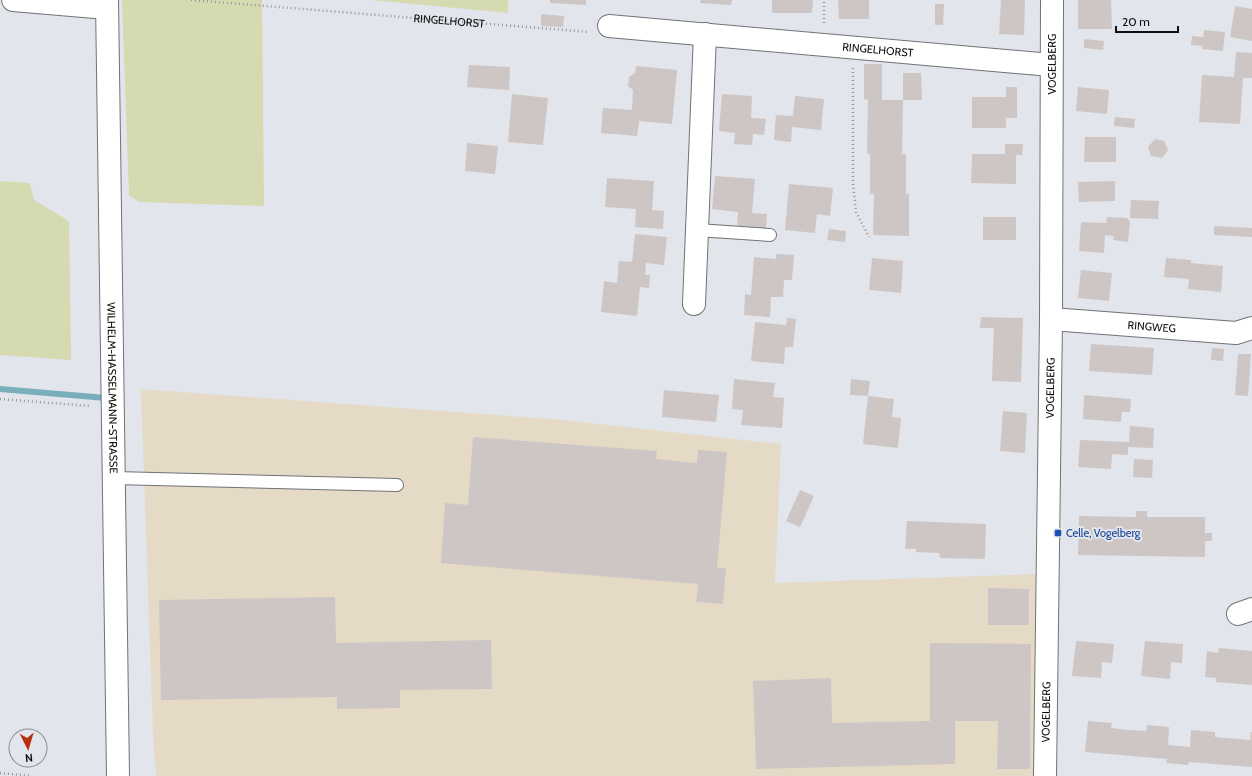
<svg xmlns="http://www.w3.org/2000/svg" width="1252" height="776" viewBox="0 0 1252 776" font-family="Cabin,sans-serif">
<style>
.industrial{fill:#e5dac6}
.green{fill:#d6dab1}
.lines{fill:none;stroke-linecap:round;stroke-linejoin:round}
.stream{stroke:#78afbb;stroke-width:6}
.building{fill:#cdc6c5}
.lane-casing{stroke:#6f7276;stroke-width:14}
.street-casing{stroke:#6f7276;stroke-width:24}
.path{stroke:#95969b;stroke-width:2.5;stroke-dasharray:1 3;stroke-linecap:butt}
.lane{stroke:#fff;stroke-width:12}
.street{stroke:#fff;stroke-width:22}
.transit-dot{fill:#1a4fb4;stroke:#e2e5eb;stroke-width:1.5}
.labels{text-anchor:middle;stroke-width:4;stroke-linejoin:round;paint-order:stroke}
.street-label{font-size:11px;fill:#0e0e10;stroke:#e2e5eb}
.transit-label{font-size:11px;fill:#164399;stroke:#e2e5eb;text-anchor:start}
</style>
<rect width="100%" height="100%" fill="#e2e5eb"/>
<path class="industrial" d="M141,389L563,420L781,444L775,583L1039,574L1036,776H156L153,733Z"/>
<g class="green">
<path d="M122,0H262L264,206L139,202L129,195Z"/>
<path d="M372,0H508V13Z"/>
<path d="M0,181L30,183L34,200L69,221L71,360L0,355Z"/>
</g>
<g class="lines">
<path class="stream" d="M0,389L106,398"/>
</g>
<g class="building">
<path d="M550,0H586V5L550,3Z"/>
<path d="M701,0H732L731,5L700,3Z"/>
<path d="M772,0H813L812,13H772Z"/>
<path d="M838,0H869V19H839Z"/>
<path d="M1001,0H1025L1024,35L999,34Z"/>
<path d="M1078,0H1111L1112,29H1078Z"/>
<path d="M935,4H944L943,25H935Z"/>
<path d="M1235,6L1252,9V41L1230,37Z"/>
<path d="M541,14L564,16L563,27L541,26Z"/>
<path d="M1204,30L1225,32L1223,51L1202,49V46L1191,45L1192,36L1203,37Z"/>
<path d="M1084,39L1104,41L1103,50L1084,48Z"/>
<path d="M1236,52L1252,53V78H1243L1240,124L1199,122L1202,75L1234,77Z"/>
<path d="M864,64H882V100H903L902,154H906V194H909V236L873,235L874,194H870V154H867L868,100L864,99Z"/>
<path d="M469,65L510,67L509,90L467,87Z"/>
<path d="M636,66L677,70L672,124L639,121L637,136L601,133L603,108L632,110L633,90L628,86L629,77L635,73Z"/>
<path d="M903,73H921L922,100H903Z"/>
<path d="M1006,87H1017V118H1006V128H972V97H1006Z"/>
<path d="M1078,87L1109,90L1107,114L1076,111Z"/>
<path d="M512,94L548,98L543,145L508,142Z"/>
<path d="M722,94L752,96L751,118L766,119L764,135L753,134L752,145L734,144L735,133L719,131Z"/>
<path d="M795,96L824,99L821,130L792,127L791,142L774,140L776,115L793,116Z"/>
<path d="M1115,117L1135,119L1134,128L1114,126Z"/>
<path d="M1085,137H1116V162H1084Z"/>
<path d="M1155,139L1164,141L1168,150L1162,158L1151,156L1148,147Z"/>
<path d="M467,143L498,146L495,174L465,171Z"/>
<path d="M1005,144H1023L1022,155H1016V184L971,183L972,154H1005Z"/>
<path d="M715,176L755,179L752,213L767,214L766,228L737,226L738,212L712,209Z"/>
<path d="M607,178L654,181L652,210L664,211L663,229L635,227L636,209L605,207Z"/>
<path d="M1115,181V201L1079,202L1078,182Z"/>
<path d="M789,184L833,188L830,216L817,214L815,233L785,230Z"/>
<path d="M1131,200L1159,201L1158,219L1130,218Z"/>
<rect x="983" y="217" width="33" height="23"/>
<path d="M1107,217L1127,218L1130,222L1128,242L1113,240L1114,236L1105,235L1104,253L1079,251L1081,222L1106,223Z"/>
<path d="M1214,226L1252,228V237L1214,235Z"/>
<path d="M829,229L846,231L845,242L827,240Z"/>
<path d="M635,234L667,237L664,265L646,263L645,275H650L649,288L640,287L637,316L601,312L604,281L617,283L619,261L632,262Z"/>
<path d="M776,254L794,255L792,280H784L783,297H771L770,317L744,315L745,294L751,295L754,257L776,259Z"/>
<path d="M872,258L903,261L901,293L869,290Z"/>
<path d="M1166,258L1191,260V263L1223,266L1221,292L1188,289L1189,279L1164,277Z"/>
<path d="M1081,270L1112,273L1109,301L1078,298Z"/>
<path d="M981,317L1023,318L1021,382L992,381L994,328H980Z"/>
<path d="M787,318L796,319L793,347H785L784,364L751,361L755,322L786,325Z"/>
<path d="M1091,344L1154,348L1152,375L1089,371Z"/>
<path d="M1212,348L1224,349L1223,361L1211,360Z"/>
<path d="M1238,354H1251L1248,396L1235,395Z"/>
<path d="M734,379L775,383L773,397L784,398L782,428L741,425L743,410L732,409Z"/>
<path d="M851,379L870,381L868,396L850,395Z"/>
<path d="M664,390L719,395L716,422L662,417Z"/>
<path d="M1084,395L1131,399L1130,412H1122L1121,422L1083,419Z"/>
<path d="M868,396L894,399L892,417L901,418L898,448L863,444Z"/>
<path d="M1003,411L1027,413L1025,453L1000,451Z"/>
<path d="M1130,426L1154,428L1153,448L1128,447V455L1112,454L1111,469L1078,467L1080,440L1129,442Z"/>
<path d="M473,437L657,451L656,459L697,463L698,450L727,452L717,568H726L723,604L696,602L698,584L441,563L445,503L468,505Z"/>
<path d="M1134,459L1153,460L1152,478L1133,477Z"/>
<path d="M800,490L814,496L800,527L786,521Z"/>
<path d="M1136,511H1147V517H1205V533H1212V541H1205V557L1078,555L1079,516L1136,517Z"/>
<path d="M907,521L986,524L985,559L940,558L939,553L916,552V549H905Z"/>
<path d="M988,588L1029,589V625H988Z"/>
<path d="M335,597L336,643L491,640L492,689L400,690V708L337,709V697L161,700L159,600Z"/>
<path d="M1076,641L1114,644L1112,663L1102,662L1101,678L1072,676Z"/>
<path d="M1145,641L1183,644L1182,663L1171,662L1170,679L1141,676Z"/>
<path d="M930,643L1031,644L1030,769H997L998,721H955V764L756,769L753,681L831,678L832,723L930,721Z"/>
<path d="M1219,648L1252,651V685L1216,682V678L1205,677L1207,651L1218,653Z"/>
<path d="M1088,721L1112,723L1111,728L1129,730L1146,731L1147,725L1169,727L1168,745L1190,747L1191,730L1215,732V737L1250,740L1251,732H1252V767L1189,762L1188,765L1166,763L1167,759L1085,752Z"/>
</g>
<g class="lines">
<defs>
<g id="lane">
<path d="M697,230L770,235"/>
<path d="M114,478L397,485"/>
</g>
<g id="street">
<path d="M13,0L107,8"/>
<path id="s2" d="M107,0L118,776"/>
<path id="s3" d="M609,26L1051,65"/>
<path d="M694,304L705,34"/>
<path id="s4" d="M1051,319L1236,333L1252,328"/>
<path d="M1238,614L1252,609"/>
<path id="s5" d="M1045,776L1051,319L1052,0"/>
</g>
</defs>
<use href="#lane" class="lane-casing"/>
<use href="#street" class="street-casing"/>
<g class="path">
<path id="s1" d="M191,0L589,32"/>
<path d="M824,23V0"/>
<path d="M853,68V184L856,212L869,237"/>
<path d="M0,399L91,406"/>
<path d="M0,773L32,776"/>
</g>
<use href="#lane" class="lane"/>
<use href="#street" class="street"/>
</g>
<rect class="transit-dot" x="1054" y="529" width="8" height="8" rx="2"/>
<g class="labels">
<g class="street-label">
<text dy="4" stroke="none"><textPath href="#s1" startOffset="259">RINGELHORST</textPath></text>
<text dy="4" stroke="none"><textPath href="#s3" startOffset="270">RINGELHORST</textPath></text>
<text dy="4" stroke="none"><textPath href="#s5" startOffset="712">VOGELBERG</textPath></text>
<text dy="4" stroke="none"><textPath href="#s4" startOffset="101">RINGWEG</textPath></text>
<text dy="4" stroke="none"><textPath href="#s2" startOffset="388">WILHELM-HASSELMANN-STRASSE</textPath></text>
<text dy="4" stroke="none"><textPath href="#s5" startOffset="388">VOGELBERG</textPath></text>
<text dy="4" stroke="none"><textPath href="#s5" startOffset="64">VOGELBERG</textPath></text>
</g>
<g class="transit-label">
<text x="1066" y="537">Celle, Vogelberg</text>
</g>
</g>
<g transform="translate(28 748) rotate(175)"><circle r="19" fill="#e2e5eb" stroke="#8d8f93"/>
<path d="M0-3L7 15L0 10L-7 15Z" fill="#b92e0d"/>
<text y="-6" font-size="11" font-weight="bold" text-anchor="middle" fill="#0e0e10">N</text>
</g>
<path d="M1116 26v6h62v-6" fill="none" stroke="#0e0e10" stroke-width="2"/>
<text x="1122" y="26" font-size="12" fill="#0e0e10" stroke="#e2e5eb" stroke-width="3" paint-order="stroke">20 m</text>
</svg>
